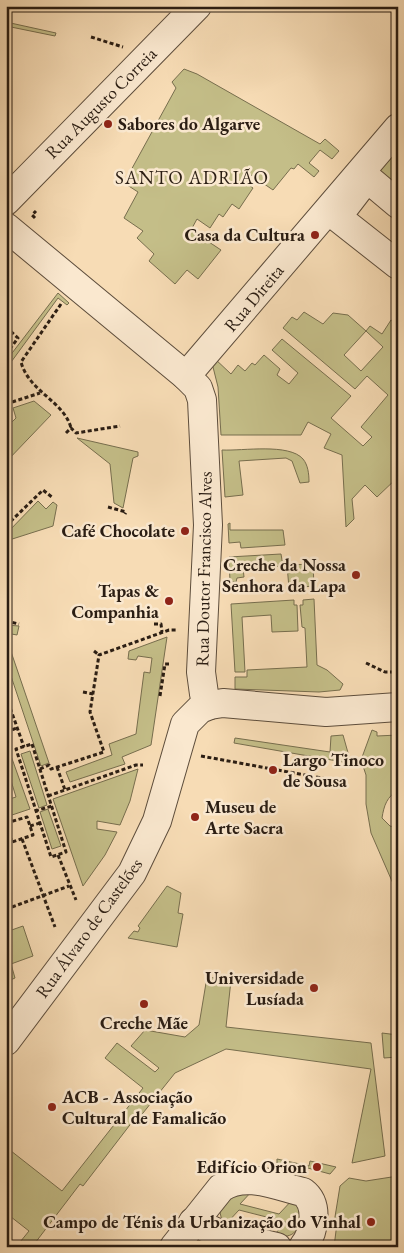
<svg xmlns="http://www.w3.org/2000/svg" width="404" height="1253" viewBox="0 0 404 1253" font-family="'EB Garamond',serif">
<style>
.green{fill:#c4be88;stroke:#776e4e;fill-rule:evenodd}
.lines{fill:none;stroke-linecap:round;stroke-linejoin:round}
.minor-casing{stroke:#5d4d3c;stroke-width:30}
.path{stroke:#2a1d13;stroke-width:3;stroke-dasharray:4 2.5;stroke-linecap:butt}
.minor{stroke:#fae8cf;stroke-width:28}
.poi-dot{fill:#8f2418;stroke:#fae8cf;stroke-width:2}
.labels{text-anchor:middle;stroke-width:5;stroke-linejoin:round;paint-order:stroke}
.street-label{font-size:18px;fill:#2a1d13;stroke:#fae8cf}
.poi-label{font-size:18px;font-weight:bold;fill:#2a1d13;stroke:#fae8cf;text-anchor:end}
.neighbourhood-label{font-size:19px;letter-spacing:1px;fill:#2a1d13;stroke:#fae8cf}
</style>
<rect width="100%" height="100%" fill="#f7dcb5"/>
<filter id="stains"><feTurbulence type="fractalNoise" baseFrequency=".004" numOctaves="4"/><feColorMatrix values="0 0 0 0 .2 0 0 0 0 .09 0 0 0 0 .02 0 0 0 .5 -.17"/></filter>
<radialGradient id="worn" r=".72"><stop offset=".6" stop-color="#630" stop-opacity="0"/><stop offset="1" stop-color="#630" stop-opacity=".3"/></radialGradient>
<g class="green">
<path d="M6,22L56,33L55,36L6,26Z"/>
<path d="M184,69L197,74L320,144L325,139L339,151L332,159L320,150L309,163L319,171L314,177L298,164L294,169L291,168L273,190L251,175L246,183L253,188L239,209L232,204L223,217L219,214L210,228L197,219L191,230L221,250L198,279L187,270L175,284L149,261L154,254L137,238L143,231L124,218L138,192L124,183L176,88L172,82Z"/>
<path d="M391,147L398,155V204L373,183Z"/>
<path d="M58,293L69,303L67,305L58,298L6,369V361Z"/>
<path d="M304,312L323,324L333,313L348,315L366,331L370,326L382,334L391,320L394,322L398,317V477L377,497L365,485L352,499L354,519L346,527L342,455L324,448L331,434L308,422L301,435H221L218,387L212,363L213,357L231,374L238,365L245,371L252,363L255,365L264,355L280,369L277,375L289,384L298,373L272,350L282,339L351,396L331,418L363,446L372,437L361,427L388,395L367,376L355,389L283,328L292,317L297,320ZM366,331L383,347L361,371L344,355Z"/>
<path d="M34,401L51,415L6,462V428L16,418L13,408Z"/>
<path d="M77,438L138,452V456L133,458L123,508L114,503L110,464Z"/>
<path d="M222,450C243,451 289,443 303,459C308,465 309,474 309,482L300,483L292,461L286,458L239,461L243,495L225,497Z"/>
<path d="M38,501L46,509L53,502L57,505L53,526L6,541V534Z"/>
<path d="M230,523V530H283L285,545L241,548L240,542L229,543L228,524Z"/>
<path d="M281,554L283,566L243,568L244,577L237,578L236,582H230L229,557Z"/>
<path d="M313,564L314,586L289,588L287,565Z"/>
<path d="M314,599L317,665L327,670L343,684L340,690L319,692L235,689V677H247V670L307,667L305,628L302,627L300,605H303V600Z"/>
<path d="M294,600V605H297L298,631L272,632L271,615L242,617L245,672H235L231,604Z"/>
<path d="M6,625L19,626L17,635L6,633Z"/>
<path d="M6,637L49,763L41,766L6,661Z"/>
<path d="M167,637L151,745L122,757L125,764L70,782L66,772L112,755L109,744L136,734L144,672L150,673L152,658L138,656L136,660L128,659L129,651Z"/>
<path d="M372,730L377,732V736L398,735V790C387,797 384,805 382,818L390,826L398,828V895L371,833L366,804V775L361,760Z"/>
<path d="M343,735L352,767L343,762L234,743L235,738L330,752L331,736Z"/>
<path d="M30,751L47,805L39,808L21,754Z"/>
<path d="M10,753L30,809L6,817V800L16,797L9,774H6V754Z"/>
<path d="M138,769L130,801L120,825L97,821V829L117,832L105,855L83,886L53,799Z"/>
<path d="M48,809L61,846L52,849L40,812Z"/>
<path d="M167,886L181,893L178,913L183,914L177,947L128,938L134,931L138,932L140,928L138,926Z"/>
<path d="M23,926L33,956L11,964L15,978L6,982V959L10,957L6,946V932Z"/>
<path d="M207,977L231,980L226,1027L371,1043L385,1156L352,1163L371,1069L226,1049L175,1073L139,1118L136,1117L83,1186L80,1184L32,1247H16L29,1231L6,1213V1147L62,1191L143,1088L105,1058L117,1043L155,1072L159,1068L131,1046L145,1030L185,1037L199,1025Z"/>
<path d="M382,1033L398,1035V1057L384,1058Z"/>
<path d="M277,1159L309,1166L310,1161L336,1167L330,1174L304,1167L277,1163Z"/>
<path d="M398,1176V1247H334L337,1223H334L340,1186L349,1178L366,1181Z"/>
<path d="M253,1190L240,1204L279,1214L294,1198L301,1208C299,1230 297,1239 273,1236L286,1222L239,1210L226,1224L222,1221L219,1208L235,1192Z"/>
</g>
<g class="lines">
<defs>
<g id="minor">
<path d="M6,201L197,6"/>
<path d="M398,204L367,178L337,217L398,265"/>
<path d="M6,227L186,376L198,388L202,400L208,525L201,672L204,694L210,705"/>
<path d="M186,376L398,128"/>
<path d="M6,1041L132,873L157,821L185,724L200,709L210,705L223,703L326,712L398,707"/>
<path d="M193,1222L218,1233L277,1247"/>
<path d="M174,1247L221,1188C245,1171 277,1186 303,1192C319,1204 315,1232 303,1247"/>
</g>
</defs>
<use href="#minor" class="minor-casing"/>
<g class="path">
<path d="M91,37L123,47"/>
<path d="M35,218L32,215L36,211"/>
<path d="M61,304L21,362C29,392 64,401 71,428"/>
<path d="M6,327L18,338L6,354"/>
<path d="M6,404L40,393"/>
<path d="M66,433L71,428L76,433L120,426"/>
<path d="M108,507L126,512L125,514"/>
<path d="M6,516L11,521L43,490L53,498"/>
<path d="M6,621L19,624"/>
<path d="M154,624H161L162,632"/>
<path d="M94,651L99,655"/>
<path d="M366,663L385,672H398"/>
<path d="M83,692L93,694"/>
<path d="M6,696L24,747"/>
<path d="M160,696L165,664H169"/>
<path d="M6,732L17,728"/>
<path d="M32,744L66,852L51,857L16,749Z"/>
<path d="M201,756L338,781"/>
<path d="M57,767L65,790"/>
<path d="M40,769L49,765L51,769L104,752L90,712L99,655L169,630H176"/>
<path d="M48,796L136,765H143"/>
<path d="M35,811L52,806"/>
<path d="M6,823L27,817L33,835L12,842L6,825"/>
<path d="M30,826L40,823"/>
<path d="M22,839L55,927"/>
<path d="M58,855L76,900"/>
<path d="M12,907L69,886"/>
</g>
<use href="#minor" class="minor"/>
</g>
<g class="poi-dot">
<circle cx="108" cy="124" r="5"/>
<circle cx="315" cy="235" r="5"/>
<circle cx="185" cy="531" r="5"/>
<circle cx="356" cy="575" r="5"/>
<circle cx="169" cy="601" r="5"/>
<circle cx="273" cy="770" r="5"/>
<circle cx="195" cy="817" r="5"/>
<circle cx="314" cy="988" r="5"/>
<circle cx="144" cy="1004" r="5"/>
<circle cx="52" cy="1107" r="5"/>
<circle cx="317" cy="1167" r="5"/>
<circle cx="371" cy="1222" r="5"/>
</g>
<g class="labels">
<g class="street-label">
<text transform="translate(101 103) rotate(-45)" y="6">Rua Augusto Correia</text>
<text transform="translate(254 298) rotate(-50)" y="6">Rua Direita</text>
<text transform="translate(204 569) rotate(-89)" y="6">Rua Doutor Francisco Alves</text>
<text transform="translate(89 928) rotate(-54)" y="6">Rua Álvaro de Castelões</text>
</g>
<g class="poi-label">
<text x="118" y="130" text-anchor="start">Sabores do Algarve</text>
<text x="305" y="241">Casa da Cultura</text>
<text x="175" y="537">Café Chocolate</text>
<text x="346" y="571">Creche da Nossa<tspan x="346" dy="21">Senhora da Lapa</tspan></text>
<text x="159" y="597">Tapas &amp;<tspan x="159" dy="21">Companhia</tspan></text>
<text x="283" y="766" text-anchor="start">Largo Tinoco<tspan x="283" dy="21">de Sousa</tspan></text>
<text x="205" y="813" text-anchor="start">Museu de<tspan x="205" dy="21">Arte Sacra</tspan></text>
<text x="304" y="984">Universidade<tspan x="304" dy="21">Lusíada</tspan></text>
<text x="144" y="1029" text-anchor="middle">Creche Mãe</text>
<text x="62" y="1103" text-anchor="start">ACB - Associação<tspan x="62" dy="21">Cultural de Famalicão</tspan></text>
<text x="307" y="1173">Edifício Orion</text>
<text x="361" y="1228">Campo de Ténis da Urbanização do Vinhal</text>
</g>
<g class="neighbourhood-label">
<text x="192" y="184">SANTO ADRIÃO</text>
</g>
</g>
<rect width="404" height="1253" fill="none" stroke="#f7dcb5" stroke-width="25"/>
<rect x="8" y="8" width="389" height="1238" fill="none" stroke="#2a1d13" stroke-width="2.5"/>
<rect x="12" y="12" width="379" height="1228" fill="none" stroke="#2a1d13"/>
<rect width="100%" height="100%" filter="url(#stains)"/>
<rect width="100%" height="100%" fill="url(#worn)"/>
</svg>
